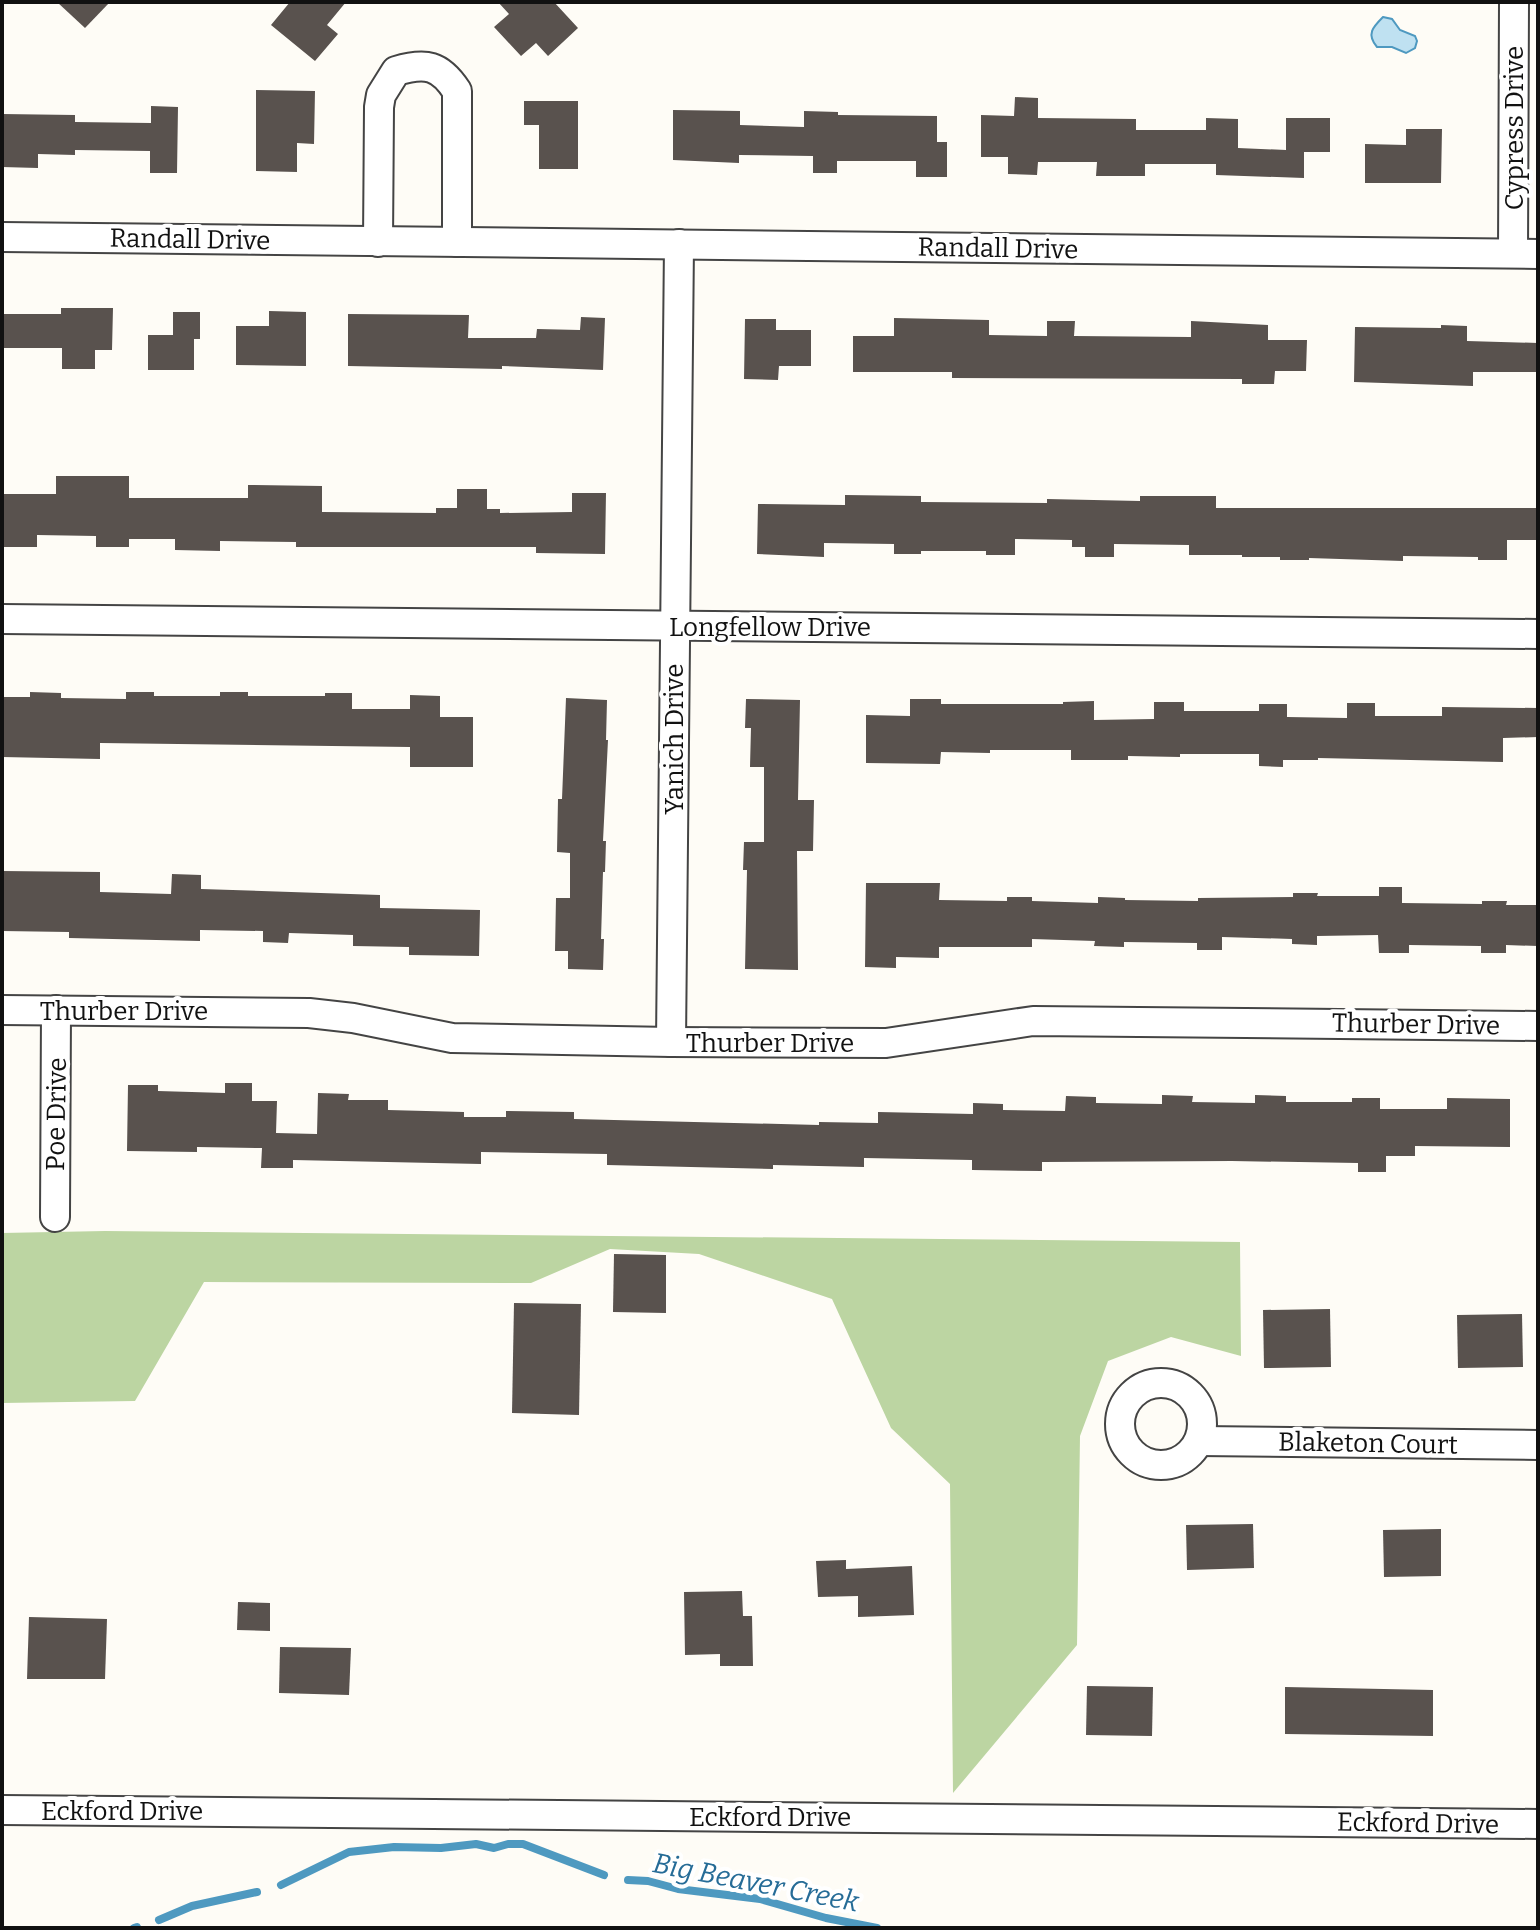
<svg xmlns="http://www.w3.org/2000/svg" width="1540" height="1930" viewBox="0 0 1540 1930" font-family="Bitter,serif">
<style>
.forest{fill:#bcd5a2}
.water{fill:#bfe1f1;stroke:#4e99c0;stroke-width:2}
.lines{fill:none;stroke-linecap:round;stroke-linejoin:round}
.stream{stroke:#4e99c0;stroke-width:8}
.building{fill:#59524e}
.minor-casing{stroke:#444;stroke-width:32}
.minor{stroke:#fff;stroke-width:28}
.labels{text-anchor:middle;stroke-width:8;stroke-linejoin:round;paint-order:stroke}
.street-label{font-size:26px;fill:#111;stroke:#fff}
.water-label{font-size:28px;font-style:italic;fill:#266c97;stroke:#fff}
</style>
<rect width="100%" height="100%" fill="#fefcf6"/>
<path class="forest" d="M105,1231L1240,1242L1241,1356L1171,1337L1108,1361L1080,1436L1077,1645L953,1793L950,1484L891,1428L832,1299L699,1254L610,1249L531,1283L204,1282L135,1401L2,1403V1233Z"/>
<path class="water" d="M1383,17L1392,19L1400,30L1415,36L1417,41L1415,48L1406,53L1392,47H1377C1366,34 1373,27 1383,17Z"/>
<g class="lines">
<g class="stream">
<path d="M628,1880L648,1881L678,1889L760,1899L826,1918L877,1928"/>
<path d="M281,1885L349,1852L394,1847L441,1848L476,1844L494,1848L508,1844H523L604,1875"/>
<path d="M159,1920L192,1906L257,1892"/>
<path d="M134,1928L137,1927"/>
</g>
</g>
<g class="building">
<path d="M57,2H110L85,28Z"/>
<path d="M290,2H346L327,25L338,34L315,61L271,25Z"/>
<path d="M498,2H554L578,28L548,56L536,43L521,56L494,27L509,14Z"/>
<path d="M256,90L315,91L314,144L297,143V172L256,171Z"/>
<path d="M1015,97L1038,98V118L1136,119V130H1206V118L1238,119V148L1286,150V118H1330V152H1304V178L1216,175V164H1145V176H1096L1097,162H1038L1037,175L1008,174V157H981V115L1014,116Z"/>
<path d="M524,101H578V169H539V125H524Z"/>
<path d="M151,106L178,107L177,173H150V151L75,150V155L38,154V168L2,167V114L75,115V122L151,123Z"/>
<path d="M673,110L740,111V125L804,127V111L838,112V115L937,116V142H947V177H916V161H837V173H813V156L739,155V163L673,160Z"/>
<path d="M1406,129H1442L1441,183H1365V144L1406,145Z"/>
<path d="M61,308H113L112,350H95V369H62V348H2V314H61Z"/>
<path d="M269,311L306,312V366L236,365V326H269Z"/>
<path d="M173,312H200V339H194V370H148V335H173Z"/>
<path d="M348,314L469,315L468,338H536L537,329L580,330L581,317L605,318L603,370L502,366V369L348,366Z"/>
<path d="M894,318L989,320V335L1047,336V321H1075L1074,336L1191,337V321L1268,325V340H1307L1306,371H1275L1274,384H1242V379L952,378V372H853V336H894Z"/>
<path d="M745,319H776V330H811V366H779L778,380L744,379Z"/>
<path d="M1441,325L1467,326V341L1538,343V372H1473V386L1354,382L1355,327L1441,328Z"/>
<path d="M56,476H129V498H248V485L322,486V512L436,513V508H457V489H487V509H500V513L572,512V493H606L605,554L536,553V547H296V542L220,541V551L175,550V539H129V547H96V536L37,535V547H2V494H56Z"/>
<path d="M845,495L921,496V502L1047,503V499L1140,501V496H1216V508H1538V540H1507V560H1478V557L1403,556V561L1309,558V560H1280V557H1242V555H1189V545L1114,544V557H1085V547H1072V540L1015,539V555H986V551H921V554H894V544L824,543V557L757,554L758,504L845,505Z"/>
<path d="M30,692L61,693V698L126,699V692H154V696H220V692H248V696H325V693H352V709H410V695L440,696V717H473V767H410V747L100,743V759L2,757V697H30Z"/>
<path d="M566,698L607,700L606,740H608L603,841H606L605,872H603L601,939H604L603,970L568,969V951H555L556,898H570V853L557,852L558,799H562Z"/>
<path d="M746,699L800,700L798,800H814L813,851H797L798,970L745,969L747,870H743L744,842H764V767H750L751,728H745Z"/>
<path d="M910,699H941V704H1063V702L1094,701V720L1154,719V702H1184V711H1259V704H1287V717L1347,718V703H1375V716H1442V707L1538,708V737L1503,738V762L1318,758V760H1283V767L1259,766V754H1180V757L1128,756V760H1071V750H990V753L941,752L940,764L866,763V715L910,716Z"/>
<path d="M2,871L100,872V892L171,894L172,874L201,875V889L380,895V908L480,910L479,956L409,955V947L353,946V935L289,933L288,943L263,942V931L200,930V941L69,938V932L2,931Z"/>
<path d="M866,883H940L939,900L1007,901V897H1032V901L1098,903V897L1125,898V900L1198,901V898L1293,897V893H1318L1317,896H1379V887H1402V903L1482,904V901H1507L1506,905H1538V946L1506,945V953H1481V946L1409,945V953H1379L1378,935L1317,936V945L1292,944V939L1222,937V950H1197V943L1124,942V947L1094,946L1095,941L1032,939V947H939V958L896,957V968L865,967Z"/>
<path d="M225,1083H252V1101H277L276,1133L317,1134L318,1093L349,1094L348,1100H388V1110L464,1112V1117H506V1111L574,1112V1119L819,1125V1122L878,1123V1112L973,1114V1103L1003,1104V1110L1065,1111L1066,1096L1096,1097V1103L1162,1104V1095L1193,1096L1192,1102L1255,1103V1095L1286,1096V1102H1352V1098H1380V1109H1447V1098L1510,1099V1147L1415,1146V1156H1386V1172H1358V1163L1232,1161L1042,1162V1171L972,1170V1160L864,1158V1167L773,1165V1169L607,1165V1154L481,1152V1164L293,1160V1168H261L262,1148L197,1147V1152L127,1151L128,1085H158V1091L225,1093Z"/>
<path d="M614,1254L666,1255V1313L613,1312Z"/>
<path d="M514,1303L581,1304L579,1415L512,1413Z"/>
<path d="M1330,1309L1331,1367L1264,1368L1263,1310Z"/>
<path d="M1522,1314L1523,1367L1458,1368L1457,1315Z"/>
<path d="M1253,1524L1254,1568L1187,1570L1186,1525Z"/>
<path d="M1441,1529V1576L1384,1577L1383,1530Z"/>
<path d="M846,1560V1569L912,1566L914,1615L858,1617V1596L818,1597L816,1561Z"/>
<path d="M742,1591L743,1616H752L753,1666H720V1654L685,1655L684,1592Z"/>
<path d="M238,1602L270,1603V1631L237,1630Z"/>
<path d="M29,1617L107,1619L105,1679H27Z"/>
<path d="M280,1647L351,1648L349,1695L279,1693Z"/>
<path d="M1087,1686L1153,1687L1152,1736L1086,1735Z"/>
<path d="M1285,1687L1433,1690V1736L1285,1734Z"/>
</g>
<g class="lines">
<defs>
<g id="minor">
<path d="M2,237L1538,254"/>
<path d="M378,242L379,107L381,95L396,71C426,62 440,65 457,91V242"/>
<path d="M1513,253L1514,2"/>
<path d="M2,619L1538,634"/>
<path d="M2,1010L309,1013L353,1018L452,1038L671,1042L886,1043L1033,1021L1538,1026"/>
<path d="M671,1042L679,244"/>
<path d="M55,1217L56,1010"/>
<circle cx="1161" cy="1424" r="41"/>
<path d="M1199,1441L1538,1445"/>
<path d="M2,1810L1538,1824"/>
</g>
</defs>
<use href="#minor" class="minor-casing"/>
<use href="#minor" class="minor"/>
</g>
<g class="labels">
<g class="street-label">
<text transform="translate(1514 128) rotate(-90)" y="9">Cypress Drive</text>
<text transform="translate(190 239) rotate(1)" y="9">Randall Drive</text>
<text transform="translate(998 248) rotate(1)" y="9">Randall Drive</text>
<text x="770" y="636">Longfellow Drive</text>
<text transform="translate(674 739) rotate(-90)" y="9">Yanich Drive</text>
<text x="124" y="1020">Thurber Drive</text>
<text transform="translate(1416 1024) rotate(1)" y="9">Thurber Drive</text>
<text x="770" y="1052">Thurber Drive</text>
<text transform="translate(56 1114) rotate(-89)" y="9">Poe Drive</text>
<text transform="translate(1368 1443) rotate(1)" y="9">Blaketon Court</text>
<text x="122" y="1820">Eckford Drive</text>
<text x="770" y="1826">Eckford Drive</text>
<text transform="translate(1418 1823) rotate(1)" y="9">Eckford Drive</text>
</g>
<g class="water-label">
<text transform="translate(756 1882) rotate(11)" y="10">Big Beaver Creek</text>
</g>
</g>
<rect width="1540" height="1930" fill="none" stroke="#111111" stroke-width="8"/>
</svg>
